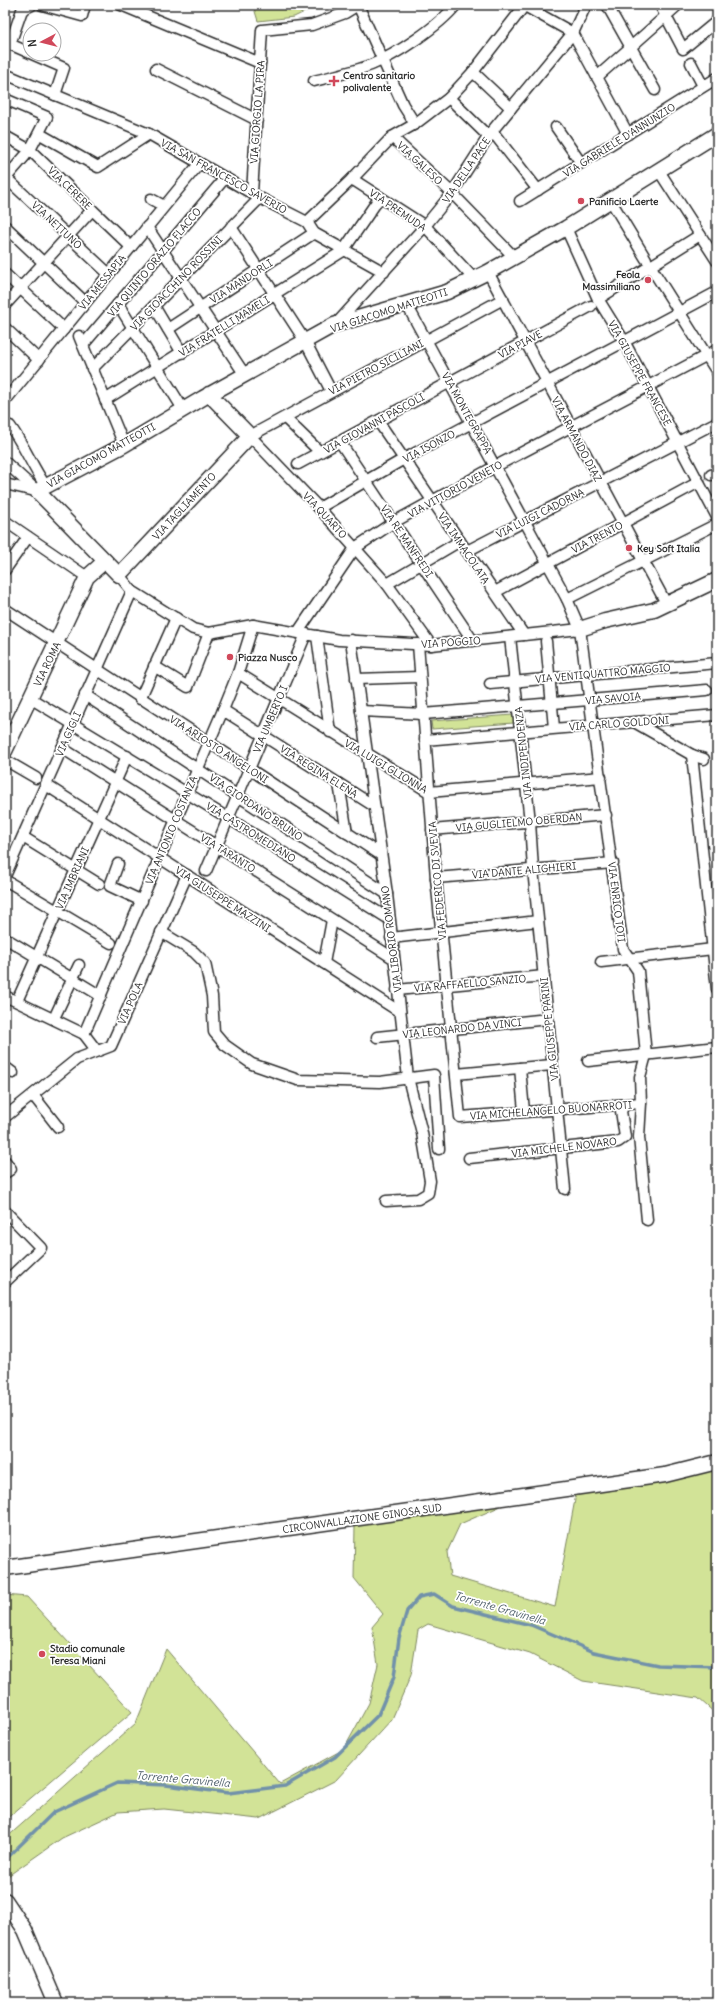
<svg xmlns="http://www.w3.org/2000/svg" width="722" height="2008" viewBox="0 0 722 2008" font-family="Delius,sans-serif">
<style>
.green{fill:#d2e397;stroke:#7e8761}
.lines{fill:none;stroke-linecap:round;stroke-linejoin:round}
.stream{stroke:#7191aa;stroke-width:3.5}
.street-casing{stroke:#2b2b2b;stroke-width:13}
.secondary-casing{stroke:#2b2b2b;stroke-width:17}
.street{stroke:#fff;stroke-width:10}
.secondary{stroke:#fff;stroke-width:14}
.poi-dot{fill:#d1495b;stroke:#fff;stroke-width:1.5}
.labels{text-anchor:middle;stroke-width:3.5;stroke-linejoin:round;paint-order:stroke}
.poi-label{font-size:10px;font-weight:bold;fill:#2b2b2b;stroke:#fff;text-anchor:start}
.street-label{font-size:10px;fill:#2b2b2b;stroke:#fff}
.water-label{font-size:11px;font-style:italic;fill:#4e5e6a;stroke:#fff}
</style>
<rect width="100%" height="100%" fill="#fff"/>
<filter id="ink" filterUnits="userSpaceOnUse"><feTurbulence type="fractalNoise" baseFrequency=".025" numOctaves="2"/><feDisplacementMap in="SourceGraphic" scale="8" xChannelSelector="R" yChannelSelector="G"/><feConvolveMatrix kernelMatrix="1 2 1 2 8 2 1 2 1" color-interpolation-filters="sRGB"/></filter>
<g filter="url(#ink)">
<g class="green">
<path d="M253,5H319L294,17L258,21Z"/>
<path d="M513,715L514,723L432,729L431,721Z"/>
<path d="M717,1470V1715L698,1698L583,1681L530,1654L428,1624L418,1630L411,1675L392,1719L336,1780L259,1819L164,1809L118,1812L62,1838L5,1878V1839L136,1723L166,1649L280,1784L344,1749L369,1703L378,1664L372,1627L383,1614L354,1578L355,1526L508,1503L460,1524L447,1552L450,1576L555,1607L576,1494Z"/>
<path d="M5,1595L27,1597L132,1712L5,1820Z"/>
</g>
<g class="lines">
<path class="stream" d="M5,1860L54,1812L117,1783L166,1785L228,1793L285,1786L335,1757L378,1715L394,1677L399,1638L407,1611L419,1597L434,1594L453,1606L531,1625L594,1652L658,1665L717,1667"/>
<defs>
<g id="street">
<path d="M42,5L82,16L85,5"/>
<path d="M121,5L260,63"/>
<path d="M358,5L403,105L415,124"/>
<path d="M523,5L573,33L628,134"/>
<path d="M607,5L655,90"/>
<path d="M660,5L683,49L717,21"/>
<path d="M5,42L30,53"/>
<path d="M10,44L22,10L32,5"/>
<path d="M32,54L64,68L55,95"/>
<path d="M691,63L703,86"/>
<path d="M156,69L257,120"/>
<path d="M473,72L511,108"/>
<path d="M5,74L149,134L260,198L307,222L314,233L384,272"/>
<path d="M597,77L678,5"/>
<path d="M314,81C333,76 353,72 371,65C396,55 439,26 456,5"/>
<path d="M449,98L489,137"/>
<path d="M5,99L47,117L30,150"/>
<path d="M556,127L581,163"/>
<path d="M492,131L538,190"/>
<path d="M40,134L98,167L149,134"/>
<path d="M5,136L30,150L131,247"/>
<path d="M392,137L452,193L515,258"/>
<path d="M659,171L717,261"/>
<path d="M5,177L109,274"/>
<path d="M5,179L25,156"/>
<path d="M352,179L425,226L474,279"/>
<path d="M252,193L262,30L312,25L345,13L358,5"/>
<path d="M151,199L164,206"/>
<path d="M520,201L717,78"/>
<path d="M611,201L646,259"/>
<path d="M307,222L352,179L392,137L415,124L449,98L473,72L525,5"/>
<path d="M5,226L85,302"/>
<path d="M147,227L245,375"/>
<path d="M231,227L305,341L331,391"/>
<path d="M566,228L598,299L624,341L717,517"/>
<path d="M649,264L717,372"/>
<path d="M488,272L667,605"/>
<path d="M5,274L64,329"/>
<path d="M598,299L700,235"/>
<path d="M118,304L183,409"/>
<path d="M5,305L92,210"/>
<path d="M407,305L567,599L580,629L623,949L638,971L646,1055L640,1077L641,1103L639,1137L647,1220"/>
<path d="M154,306L182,353"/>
<path d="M336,324L425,226L452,193L492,131L573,33L586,5"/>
<path d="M5,328L39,360"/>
<path d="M168,329L314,233"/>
<path d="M79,336L124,445"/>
<path d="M83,345L225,178"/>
<path d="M92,369L260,198"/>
<path d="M105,400L343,251L380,197"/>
<path d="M5,401L199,164"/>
<path d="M285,418L320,452"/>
<path d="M378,421L524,635"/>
<path d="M10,426C24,445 32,466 45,485"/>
<path d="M340,442L473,641"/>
<path d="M5,462L37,491"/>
<path d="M298,464L591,306"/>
<path d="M711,475L717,473"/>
<path d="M5,484L35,491"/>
<path d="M319,508L404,459L717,292"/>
<path d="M5,521L87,577"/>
<path d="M467,551L717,422"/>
<path d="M5,570L28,537"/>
<path d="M119,575L132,591L193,629L209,633L253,625L339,640L431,645L580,629"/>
<path d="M387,584L460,541"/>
<path d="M495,592L699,482"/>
<path d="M567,599L717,524"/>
<path d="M5,609L381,855"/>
<path d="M298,632L355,548L394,522L496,466L717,350"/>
<path d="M317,636L330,732"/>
<path d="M510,637L530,822L533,869L565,1189"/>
<path d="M351,640L387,894L408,1078L422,1133L430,1181L428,1193L418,1199L386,1201"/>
<path d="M546,641L554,728"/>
<path d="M418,644L436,878L460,1117L641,1103"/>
<path d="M431,645L387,584L319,508L250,436L503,299"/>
<path d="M154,666L188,687L209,633"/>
<path d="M238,673L429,792L601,777"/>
<path d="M356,679L420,677"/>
<path d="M490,684L717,663"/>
<path d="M85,695L387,894"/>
<path d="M30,698L228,818L389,919"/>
<path d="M140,699L176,618"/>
<path d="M223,710L374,806"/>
<path d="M361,711L423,714L707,690"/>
<path d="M636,723L692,755L704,759"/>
<path d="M425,740L717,715"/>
<path d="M62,748L393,958"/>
<path d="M692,755L717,989"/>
<path d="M5,760L36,778"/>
<path d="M339,784L347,833"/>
<path d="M46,785L400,1012"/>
<path d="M432,830L606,815"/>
<path d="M23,837L99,884"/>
<path d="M118,864L110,886L142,901"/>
<path d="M206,871L306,634"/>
<path d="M5,876L132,591"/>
<path d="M436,878L613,863"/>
<path d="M5,880L111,943"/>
<path d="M161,932L194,952L205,963L212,996L214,1032L225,1045L252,1064L298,1080L380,1082L434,1075L439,1149"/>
<path d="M5,938L101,996"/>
<path d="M391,938L538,921"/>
<path d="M601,962L713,949"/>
<path d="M324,963L332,920"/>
<path d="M397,990L544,976"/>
<path d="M5,996L84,1034L97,1051"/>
<path d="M17,1001L127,756"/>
<path d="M56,1014L79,965"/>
<path d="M84,1034L223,710L238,673L253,625"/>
<path d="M377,1037L548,1019"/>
<path d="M588,1061L717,1047"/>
<path d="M5,1067L13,1073"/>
<path d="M520,1068L524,1111"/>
<path d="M456,1074L552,1065"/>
<path d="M33,1095L58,1127"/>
<path d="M5,1117L77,1059L111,1046L187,875"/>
<path d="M469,1158L618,1142L625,1137L621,1111L624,1106"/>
<path d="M5,1161L11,1169L5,1173"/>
<path d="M5,1211L41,1248L5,1282"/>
</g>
<g id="secondary">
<path d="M209,394L250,436L119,575L37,491L124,445L203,398L334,325L447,292L488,272L566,228L717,134"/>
<path d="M580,629L605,621L654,610L717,580"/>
<path d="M5,751L87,577L105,561"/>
<path d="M5,1568L665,1475L717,1462"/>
<path d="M5,1900L25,1930L56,2003"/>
</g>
</defs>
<use href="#street" class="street-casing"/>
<use href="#secondary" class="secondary-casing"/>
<use href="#street" class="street"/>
<use href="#secondary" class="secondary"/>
</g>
</g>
<g class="poi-dot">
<path d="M332 75h4v4h4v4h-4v4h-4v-4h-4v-4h4z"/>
<circle cx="581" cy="201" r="4"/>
<circle cx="648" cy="280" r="4"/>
<circle cx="629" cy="548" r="4"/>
<circle cx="230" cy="657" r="4"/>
<circle cx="42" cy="1654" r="4"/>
</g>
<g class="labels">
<g class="poi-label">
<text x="343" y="79">Centro sanitario<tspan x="343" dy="12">polivalente</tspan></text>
<text x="589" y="205">Panificio Laerte</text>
<text x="640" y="278" text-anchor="end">Feola<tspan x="640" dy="12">Massimiliano</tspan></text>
<text x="637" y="552">Key Soft Italia</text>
<text x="238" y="661">Piazza Nusco</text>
<text x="50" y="1652">Stadio comunale<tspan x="50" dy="12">Teresa Miani</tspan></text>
</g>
<g class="street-label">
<text transform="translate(257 112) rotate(-86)" y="4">VIA GIORGIO LA PIRA</text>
<text transform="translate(619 140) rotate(-32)" y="4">VIA GABRIELE D'ANNUNZIO</text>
<text transform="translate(420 163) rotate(43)" y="4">VIA GALESO</text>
<text transform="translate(466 170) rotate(-56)" y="4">VIA DELLA PACE</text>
<text transform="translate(224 176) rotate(29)" y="4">VIA SAN FRANCESCO SAVERIO</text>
<text transform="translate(70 188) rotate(44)" y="4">VIA CERERE</text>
<text transform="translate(398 210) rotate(34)" y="4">VIA PREMUDA</text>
<text transform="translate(57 225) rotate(43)" y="4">VIA NETTUNO</text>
<text transform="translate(154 262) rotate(-50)" y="4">VIA QUINTO ORAZIO FLACCO</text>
<text transform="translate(241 281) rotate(-33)" y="4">VIA MANDORLI</text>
<text transform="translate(102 282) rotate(-51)" y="4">VIA MESSAPIA</text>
<text transform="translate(176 283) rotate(-46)" y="4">VIA GIOACCHINO ROSSINI</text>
<text transform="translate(389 310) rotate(-18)" y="4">VIA GIACOMO MATTEOTTI</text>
<text transform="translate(224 326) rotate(-32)" y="4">VIA FRATELLI MAMELI</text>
<text transform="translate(520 344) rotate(-28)" y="4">VIA PIAVE</text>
<text transform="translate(376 367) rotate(-28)" y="4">VIA PIETRO SICILIANI</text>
<text transform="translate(640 373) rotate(61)" y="4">VIA GIUSEPPE FRANCESE</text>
<text transform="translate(467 413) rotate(61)" y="4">VIA MONTEGRAPPA</text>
<text transform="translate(374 423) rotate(-29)" y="4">VIA GIOVANNI PASCOLI</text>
<text transform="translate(577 439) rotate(62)" y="4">VIA ARMANDO DIAZ</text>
<text transform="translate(429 446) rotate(-28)" y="4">VIA ISONZO</text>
<text transform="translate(101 455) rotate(-29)" y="4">VIA GIACOMO MATTEOTTI</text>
<text transform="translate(455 489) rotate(-29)" y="4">VIA VITTORIO VENETO</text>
<text transform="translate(184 506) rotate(-47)" y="4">VIA TAGLIAMENTO</text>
<text transform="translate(540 513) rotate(-27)" y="4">VIA LUIGI CADORNA</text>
<text transform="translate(325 515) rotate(47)" y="4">VIA QUARTO</text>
<text transform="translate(597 537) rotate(-28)" y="4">VIA TRENTO</text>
<text transform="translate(407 541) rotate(56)" y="4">VIA RE MANFREDI</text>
<text transform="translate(464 548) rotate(56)" y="4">VIA IMMACOLATA</text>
<text transform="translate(451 642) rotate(-4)" y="4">VIA POGGIO</text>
<text transform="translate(47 664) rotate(-64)" y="4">VIA ROMA</text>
<text transform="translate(603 673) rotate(-5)" y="4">VIA VENTIQUATTRO MAGGIO</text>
<text transform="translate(613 698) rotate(-5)" y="4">VIA SAVOIA</text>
<text transform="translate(270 719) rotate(-67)" y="4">VIA UMBERTO I</text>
<text transform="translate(619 723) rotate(-4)" y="4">VIA CARLO GOLDONI</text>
<text transform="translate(68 734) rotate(-66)" y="4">VIA GIGLI</text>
<text transform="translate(219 749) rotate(33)" y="4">VIA ARIOSTO ANGELONI</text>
<text transform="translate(523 753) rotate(-96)" y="4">VIA INDIPENDENZA</text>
<text transform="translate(386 766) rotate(31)" y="4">VIA LUIGI GLIONNA</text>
<text transform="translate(319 771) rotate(32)" y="4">VIA REGINA ELENA</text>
<text transform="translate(256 807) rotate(34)" y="4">VIA GIORDANO BRUNO</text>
<text transform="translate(519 822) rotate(-5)" y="4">VIA GUGLIELMO OBERDAN</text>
<text transform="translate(171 830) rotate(-67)" y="4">VIA ANTONIO COSTANZA</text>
<text transform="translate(251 832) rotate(32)" y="4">VIA CASTROMEDIANO</text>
<text transform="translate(228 853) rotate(32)" y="4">VIA TARANTO</text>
<text transform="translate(524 870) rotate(-5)" y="4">VIA DANTE ALIGHIERI</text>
<text transform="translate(72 878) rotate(-66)" y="4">VIA IMBRIANI</text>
<text transform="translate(437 881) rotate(-95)" y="4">VIA FEDERICO DI SVEVIA</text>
<text transform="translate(223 899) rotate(33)" y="4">VIA GIUSEPPE MAZZINI</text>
<text transform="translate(617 902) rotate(83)" y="4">VIA ENRICO TOTI</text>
<text transform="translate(391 939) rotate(-97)" y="4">VIA LIBORIO ROMANO</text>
<text transform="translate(470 983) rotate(-5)" y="4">VIA RAFFAELLO SANZIO</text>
<text transform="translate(130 1003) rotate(-66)" y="4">VIA POLA</text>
<text transform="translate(462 1028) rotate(-6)" y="4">VIA LEONARDO DA VINCI</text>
<text transform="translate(549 1029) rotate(-96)" y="4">VIA GIUSEPPE PARINI</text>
<text transform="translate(551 1110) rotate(-4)" y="4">VIA MICHELANGELO BUONARROTI</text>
<text transform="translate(564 1147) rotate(-7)" y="4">VIA MICHELE NOVARO</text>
<text transform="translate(362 1518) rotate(-8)" y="4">CIRCONVALLAZIONE GINOSA SUD</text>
</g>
<g class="water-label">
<text transform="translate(500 1608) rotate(16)" y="4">Torrente Gravinella</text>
<text transform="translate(183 1779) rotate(5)" y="4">Torrente Gravinella</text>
</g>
</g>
<rect width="722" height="2008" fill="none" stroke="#fff" stroke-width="20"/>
<rect x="10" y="10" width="702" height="1988" fill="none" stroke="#2b2b2b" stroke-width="1.5" filter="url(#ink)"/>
<g transform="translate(42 42) rotate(263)"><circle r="19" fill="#ffffff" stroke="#aaaaaa"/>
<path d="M0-3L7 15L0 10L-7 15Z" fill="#d1495b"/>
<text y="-6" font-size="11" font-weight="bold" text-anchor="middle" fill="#2b2b2b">N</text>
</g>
</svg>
